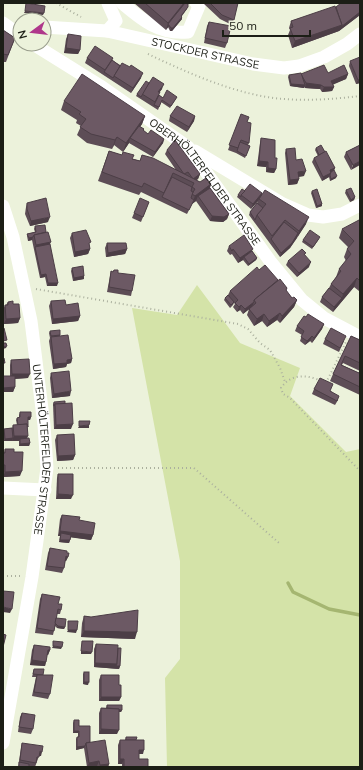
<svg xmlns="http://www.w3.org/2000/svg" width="363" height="770" viewBox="0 0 363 770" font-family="Mulish,sans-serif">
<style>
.green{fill:#d4e3a8}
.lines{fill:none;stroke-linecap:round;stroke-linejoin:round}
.stream{stroke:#a5b671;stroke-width:3.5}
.path{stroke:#abb09e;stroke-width:2;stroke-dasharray:1 3;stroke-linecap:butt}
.minor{stroke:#fff;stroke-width:13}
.wall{fill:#5d4d56;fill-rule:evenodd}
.shaded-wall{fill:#4c3e46}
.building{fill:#6c5964;stroke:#4c3e46}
.labels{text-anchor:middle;stroke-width:4;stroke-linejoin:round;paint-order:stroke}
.street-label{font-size:11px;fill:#1c1e16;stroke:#ecf2db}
</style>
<rect width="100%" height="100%" fill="#ecf2db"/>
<path class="green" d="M197,285L240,343L300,368L290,396L346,452L360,449V767H167L165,678L180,659V561L132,308L177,315Z"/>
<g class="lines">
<path class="stream" d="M288,583L293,592L329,609L360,615"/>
<g class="path">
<path d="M56,3L81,17"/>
<path d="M148,54C188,73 239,96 284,99C309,101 335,99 360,96"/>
<path d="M36,289L238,324L248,329L260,343L270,350L280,368L285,382"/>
<path d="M321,381C307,374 290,374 281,388L283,394L290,398L360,471"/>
<path d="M326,383L346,342"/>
<path d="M58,468H194L279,543"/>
<path d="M3,576H21"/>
</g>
<g class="minor">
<path d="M122,3C142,20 160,35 188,32L199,6L196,3"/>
<path d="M3,23L20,35"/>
<path id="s1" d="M44,27L107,31L253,64L284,68L299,66L324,57L347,44L360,34"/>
<path d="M107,31L116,21L108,3"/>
<path id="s2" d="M33,44L102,87L188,147L270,261L302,300L324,318L360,337"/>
<path d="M195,151L283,204L308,215L323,217L342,214L360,205"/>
<path id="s3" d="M3,206L13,237L31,321L44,425L47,468L32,577L3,743"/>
<path d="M3,488L45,490"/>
</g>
</g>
<g class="wall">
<path d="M134,3H187V9L182,16V19L172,31H170L168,27L166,30Z"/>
<path d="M203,3H238L232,25L220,19Z"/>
<path d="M360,3V15L339,31L292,48L288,35L290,30L289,28L291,21L336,7Z"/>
<path d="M209,22L227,43L225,48L204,43L207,26Z"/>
<path d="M3,30L15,38L6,62H3Z"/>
<path d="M68,34L80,50L78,54L64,53L66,39Z"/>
<path d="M87,58H113L112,60L141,78L131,93L85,63Z"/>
<path d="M350,61L360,83L356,84L349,66Z"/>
<path d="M328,73L348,74L346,79L333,84L334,87L332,91L322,92L320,89L305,88L304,87V88L290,86L288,77L289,75Z"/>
<path d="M149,83L162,89L159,92V95L163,98L177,97L170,108L161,102L158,110L136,96L137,94Z"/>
<path d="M64,101L145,116L142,124L140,127L144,129V131L148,134L164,139L163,143L153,157L129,143L123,152L114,145L112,149L87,143L77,135L81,126L76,123L77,120L61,110Z"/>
<path d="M241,114L247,122L249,143L248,145L250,146L245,158L236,153L228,150Z"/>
<path d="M170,116H195L194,121L187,132L169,121Z"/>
<path d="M261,138L276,169L274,173L266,172V167L257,166L260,143Z"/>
<path d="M360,145L351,170L344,157L346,152Z"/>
<path d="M316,148L325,152L335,168L334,170L336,178L330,181L329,177L322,181L312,162L314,158L318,156L315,150Z"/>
<path d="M286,149L296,160L304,176L298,177L299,179L297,184L288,185L285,153Z"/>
<path d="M167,150L200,174L198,179L196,180L200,182L211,184L210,188L229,214L227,219L223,222L210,221L196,201L192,204L187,214L141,192L139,195L98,181L109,151L140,161L142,155L176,170L165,154Z"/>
<path d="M346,190L355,197L354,200L350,202L345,193Z"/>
<path d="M245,191L262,193V195L306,224L290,248L280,257L249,215L250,212L257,203L258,201L251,209L237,197L238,195Z"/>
<path d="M312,191L322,204V206L316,208L311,193Z"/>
<path d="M149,202L141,222L132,218L134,213Z"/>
<path d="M27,203L48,222L30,226L25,214L26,207Z"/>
<path d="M360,223V290L359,291L354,287L333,312L320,302L322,297L329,288L331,284L336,277L339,269L346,261L344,257L347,249L348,247L339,238L342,229Z"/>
<path d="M35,226L46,232L50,244L57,286H47L45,277L40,278L32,240L28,241L27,236V234L35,232L34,229Z"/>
<path d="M72,233L89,246L90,249L88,254L74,257L70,238Z"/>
<path d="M319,239L312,249L302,242L303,240Z"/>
<path d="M107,243L127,249L125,254L106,257L105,248Z"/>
<path d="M229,246L252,251L257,258L256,260L248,266L243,260L238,263L232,254L230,255L227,251Z"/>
<path d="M305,256L309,267L297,277L286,265L288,261Z"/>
<path d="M72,268L84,276V279L73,281L71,271Z"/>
<path d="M114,270L118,273L132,291L131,296L107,292L110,276L111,271L113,272Z"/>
<path d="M259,270L278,280L287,288L286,291L292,298L297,300L294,307L280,323L277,320L267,327L262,321L254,326L247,315L249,309L243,314L240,310L237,312L233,307L235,304L234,303L233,305L230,308L224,300L225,298L228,295L230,291Z"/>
<path d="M51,301L66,305L80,316L78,321L52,324L49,306Z"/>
<path d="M8,302L13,304L20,318L18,323L4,324L3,310L5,305H6Z"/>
<path d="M306,317L324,324L322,329L312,343L310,341L305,345L300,341L302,335L295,331L297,326Z"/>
<path d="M50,331L60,335V336L72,359L71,363L67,364L66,367L53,369L49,341L50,338L49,333Z"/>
<path d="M351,336L360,340V395L330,381L333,374ZM343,363L360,371L359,373L342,365Z"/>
<path d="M325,339L344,341L339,352L323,344Z"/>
<path d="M11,360L28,378L15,379V387L13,392H3V376H10V365Z"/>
<path d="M51,373L70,396L52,398L50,378Z"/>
<path d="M314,389L331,391L338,400L335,405L312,394Z"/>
<path d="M54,402L65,404L71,429H54L53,404Z"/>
<path d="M20,412L31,417L30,420H28L27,438L30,443L29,446H19V441H4V429L12,428L13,425H17L16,420L17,418L19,417V415Z"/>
<path d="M57,435L75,455L73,460L57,461L55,440Z"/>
<path d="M5,449L14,452L20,476L3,477V453H4Z"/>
<path d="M58,474L71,499H56L57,478Z"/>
<path d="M62,515L79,520L93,535L91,540L71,537L69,543L59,542L60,536H58L60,519Z"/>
<path d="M50,548L67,553L68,557L66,561H65L64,568L62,573L45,570L48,553Z"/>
<path d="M42,594L58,604L61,610L60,614H57L56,618L65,627L64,629L57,628L55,626L53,635L35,633L40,599Z"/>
<path d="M84,616L91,617L135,639L81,637L82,623Z"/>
<path d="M96,644L120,666L119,669L94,667V649Z"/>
<path d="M34,645L50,650L48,655H47L45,666L30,665L32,650Z"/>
<path d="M34,669L43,675L50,694L48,699L32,696L36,677H32Z"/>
<path d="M84,672L88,685L83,684V674Z"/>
<path d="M101,675L119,685L121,697L119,701H99V680Z"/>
<path d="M107,705L122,710L121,712H119L117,734H99V713L101,708H106Z"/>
<path d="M22,713L33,729L31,734L18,732L20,717Z"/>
<path d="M74,720L79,726L90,742L109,764L108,767H97V766L87,767L84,748L76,750V739L77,737H78V733H73V723Z"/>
<path d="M126,737L136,740L143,754H139V759L148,767H122V764H118V745L120,740H125Z"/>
<path d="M22,743L41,756H39L35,767L29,766V767H18L21,748Z"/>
</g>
<g class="shaded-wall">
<path d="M184,3H187L166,30L168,23Z"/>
<path d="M25,11L44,13L43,15L24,13Z"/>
<path d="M360,12V15L339,31L292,48L295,41Z"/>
<path d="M182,17V19L172,31H170L171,28Z"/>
<path d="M66,48L80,50L78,54L64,53Z"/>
<path d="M143,73L141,78L131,93L133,88Z"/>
<path d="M348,74L346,79L330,86L331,81Z"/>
<path d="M360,79V83L356,84L358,80Z"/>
<path d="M306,83L321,85L320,89L305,88Z"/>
<path d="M164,84L162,89L157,96L158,92Z"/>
<path d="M291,84L305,85L304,88L290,86Z"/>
<path d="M324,87H334L332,91L322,92Z"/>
<path d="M145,116L142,124L132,139L130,138L129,143L123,152L126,143Z"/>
<path d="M195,116L194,121L187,132L189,127Z"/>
<path d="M117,137L114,145L112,149L115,140Z"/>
<path d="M164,139L163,143L153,157L155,152Z"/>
<path d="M259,161L268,162L266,167L257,166Z"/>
<path d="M360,161V165L351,170L353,165Z"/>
<path d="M268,168L276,169L274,173L266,172Z"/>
<path d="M335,168L333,173L330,174L329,177L322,181L323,177L330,170Z"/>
<path d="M306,171L304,176L296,177L298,172Z"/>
<path d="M200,174L198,179L192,183L193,179Z"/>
<path d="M337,176L336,178L330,181L331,179Z"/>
<path d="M299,179L297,184L288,185L290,180Z"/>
<path d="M211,184L208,193L198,196L196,201L192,204L195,196Z"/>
<path d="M262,193L261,197L259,199L258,201L251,209L253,204Z"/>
<path d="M355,197L354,200L350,202L351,200Z"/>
<path d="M322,204V206L316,208L317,206Z"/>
<path d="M229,214L227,219L223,222L210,221L212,216Z"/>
<path d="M50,217L48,222L30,226L31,221Z"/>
<path d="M309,217L306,224L297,238L299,231Z"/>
<path d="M298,233L297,238L290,248L280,257L281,253Z"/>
<path d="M33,237L32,240L28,241L29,238Z"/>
<path d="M51,242L49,246L35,247L36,245Z"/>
<path d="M90,249L88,254L74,257L75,252Z"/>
<path d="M127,249L125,254L106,257L108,253Z"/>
<path d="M253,249L251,253L244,257L243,260L238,263L240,258Z"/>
<path d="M257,258L256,260L248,266L249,264Z"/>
<path d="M311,262L309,267L297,277L299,273Z"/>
<path d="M46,274L45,277L40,278L41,275Z"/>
<path d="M84,276V279L73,281L74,278Z"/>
<path d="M357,278L354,287L333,312L334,307L342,298L343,294Z"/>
<path d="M48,283H58L57,286H47Z"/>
<path d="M297,300L294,307L280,323L282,316Z"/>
<path d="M254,302L252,307L243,314L245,309Z"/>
<path d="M241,305L240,310L237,312L239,307Z"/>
<path d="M280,313L277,320L267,327L269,321Z"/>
<path d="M264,314L262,321L254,326L257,319Z"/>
<path d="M80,316L78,321L52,324L53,319Z"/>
<path d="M20,318L18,323L4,324L6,319Z"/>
<path d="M324,324L322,329L312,343L314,338Z"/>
<path d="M312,336L310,341L305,345L307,341Z"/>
<path d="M7,346L6,348L3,349V347Z"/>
<path d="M72,359L71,363L67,364L66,367L53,369L54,364L67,360Z"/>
<path d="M12,374H30L28,378L10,379Z"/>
<path d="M15,387L13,392H3V388Z"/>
<path d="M71,391L70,396L52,398L54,394Z"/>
<path d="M28,417H31L30,420H27Z"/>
<path d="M73,424L71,429H54L56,425Z"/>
<path d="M89,425V428H78L79,426Z"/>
<path d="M14,436H28L26,441L20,439L19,441H12Z"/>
<path d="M13,438L12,441H4L5,439Z"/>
<path d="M30,443L29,446H19L20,444Z"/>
<path d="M75,455L73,460L57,461L58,456Z"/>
<path d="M22,471L20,476L3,477L5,472Z"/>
<path d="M58,494L73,495L71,499H56Z"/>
<path d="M60,531L93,535L91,540L60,536L61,533L60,536H58Z"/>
<path d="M60,540H70L69,543L59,542Z"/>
<path d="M66,556L68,557L66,561H64Z"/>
<path d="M3,607L12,609L10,613L3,612Z"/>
<path d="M58,626L65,627L64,629L57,628Z"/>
<path d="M68,630H77L76,633L67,632Z"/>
<path d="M84,631L137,632L135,639L81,637Z"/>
<path d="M53,646L62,647L61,649L52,648Z"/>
<path d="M48,650H50L48,655H46Z"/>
<path d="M81,651L92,652L91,654H81Z"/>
<path d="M32,660L46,662L45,666L30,665Z"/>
<path d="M95,663L117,664L120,666L119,669L94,667Z"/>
<path d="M84,682H89L88,685L83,684Z"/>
<path d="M101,697H121L119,701H99Z"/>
<path d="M107,710H122L121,712H106Z"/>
<path d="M101,729L119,730L117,734H99Z"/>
<path d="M74,731H79L78,733H73Z"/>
<path d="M85,746L84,748L76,750L77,747Z"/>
<path d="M139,750H144L143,754H138Z"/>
<path d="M40,751L42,752L41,756H38Z"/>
<path d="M120,759H124L122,764H118Z"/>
<path d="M99,761L97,766L87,767L89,763Z"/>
<path d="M109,764L108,767H99L100,765Z"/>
</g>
<g class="building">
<path d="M26,3L45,6L44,13L25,11Z"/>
<path d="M145,3H184L168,23Z"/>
<path d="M185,3L188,4V7L181,16L182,17L173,28H171L168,24Z"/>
<path d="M210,3H238L234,20L222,15Z"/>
<path d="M341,3H360V12L341,27L342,25L336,7Z"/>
<path d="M335,6L342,25L295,41L290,28L293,27L291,21Z"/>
<path d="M209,22L231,26L227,43L205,38Z"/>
<path d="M3,30L15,38L8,55L3,54Z"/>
<path d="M68,34L81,36L80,50L66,48Z"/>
<path d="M95,46L113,58L105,70L87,58Z"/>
<path d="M360,57V79L358,80L350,61Z"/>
<path d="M112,60L120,66L113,78L104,72Z"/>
<path d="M122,63L130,67L131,65L143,73L133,88L114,76Z"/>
<path d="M324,65L328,73L344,65L348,74L331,81L334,87H324L321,85L306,83L301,74Z"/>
<path d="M301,73L305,85L291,84L289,75Z"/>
<path d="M82,74L145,116L126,143L117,137L115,140L91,134L80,127L86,119L79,114L81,112L64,101Z"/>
<path d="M153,77L164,84L158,92H160L155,102L142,94Z"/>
<path d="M146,81L149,83L141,97L137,94Z"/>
<path d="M167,90L177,97L171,106L162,100L159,107L154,105L159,95L163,98Z"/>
<path d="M177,106L195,116L189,127L170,116Z"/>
<path d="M241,114L249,117L247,122L251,123L249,143L241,140L238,148L229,145Z"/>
<path d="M139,126L144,129L143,130L148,134L151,130L164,139L155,152L130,138Z"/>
<path d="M261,138L275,140V158H277L276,169L268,168V162L259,161Z"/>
<path d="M175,140L200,174L193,179L188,172L184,174L167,150Z"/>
<path d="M240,142L250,146L246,156L237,151Z"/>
<path d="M321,145L325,152L319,155L316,148Z"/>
<path d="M360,145V161L353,165L346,152Z"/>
<path d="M295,148L296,160L302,159L306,171L298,172L299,179L290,180L286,149Z"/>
<path d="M109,151L122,155L123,152L134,155L132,159L140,161L142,155L153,158L200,182L206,178L211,184L195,196L192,194L195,189L192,187L194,183L173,173L164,193L144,183L142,187L102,172Z"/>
<path d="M326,151L335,168L330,170L331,173L323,177L314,158Z"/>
<path d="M334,170L337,176L331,179L330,175L331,172Z"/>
<path d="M172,177L192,187L191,191L193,192L191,198L194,200L189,210L162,197Z"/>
<path d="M250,184L262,193L253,204L241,195Z"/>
<path d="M210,188L229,214L224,217L212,216L198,196Z"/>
<path d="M351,188L355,197L351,200L346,190Z"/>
<path d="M242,189L245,191L241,195V197L238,195Z"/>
<path d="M317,189L322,204L317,206L312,191Z"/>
<path d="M265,190L309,217L299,231L285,220L272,236L257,215L266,204L259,199Z"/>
<path d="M46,198L50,217L31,221L27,209V203Z"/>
<path d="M140,198L149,202L143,217L134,213Z"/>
<path d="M257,203L263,208L257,215L255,220L250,212Z"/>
<path d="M359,220L360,223V281L357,278L343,294L331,284L341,271L339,269L351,254L347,249L354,241L342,229Z"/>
<path d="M284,222L298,233L292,243L281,253L271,239Z"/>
<path d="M45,225L46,232L34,235L33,237L29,238L27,234L36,232L35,226Z"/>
<path d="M86,230L91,242L89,243L90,249L75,252L72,233Z"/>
<path d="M310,230L320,237L313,247L303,240Z"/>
<path d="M48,232L51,242L36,245L34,235Z"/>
<path d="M244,235L253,249L240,258L233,249L232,251L229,246Z"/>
<path d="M107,243H126L127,249L108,253Z"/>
<path d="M50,244L58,283H48L46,274L41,275L35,247Z"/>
<path d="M302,249L306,253L304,254L311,262L299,273L288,261Z"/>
<path d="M252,251L257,258L249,264L244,257Z"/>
<path d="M265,265L278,280L254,300V302L245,309L241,305L239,307L235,303L238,300L230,291L257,267L259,270Z"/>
<path d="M83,266L84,276L74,278L72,268Z"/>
<path d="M114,270H118V273L135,275L132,291L109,287L111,271L113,272Z"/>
<path d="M280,279L287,288L286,290L292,298L294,297L297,300L282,316L280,313L269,321L264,314L257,319L249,309L256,303L254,300Z"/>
<path d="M329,288L342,298L334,307L322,297Z"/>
<path d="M228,295L234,302L231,305L225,298Z"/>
<path d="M65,300L66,305L78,303L80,316L53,319L51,301Z"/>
<path d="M13,301V304H19L20,318L6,319L5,305H8V302Z"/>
<path d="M308,314L324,324L314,338L312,336L307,341L301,337L304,331L297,326L304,316L306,317Z"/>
<path d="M3,328H4L7,340L3,341Z"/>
<path d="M331,328L346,336L340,348L325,339Z"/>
<path d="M60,330V335L51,336L50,331Z"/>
<path d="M68,335L72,359L67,360V363L54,364L51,337Z"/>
<path d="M351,336L360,340V363L345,356L341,365L359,373L360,370V387L333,374Z"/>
<path d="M3,343H6L7,346L3,347Z"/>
<path d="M4,358L5,363H3V359Z"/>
<path d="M29,359L30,374H12L11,360Z"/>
<path d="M69,371L71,391L54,394L51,373Z"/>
<path d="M3,376H15V387L3,388Z"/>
<path d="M320,378L333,384L330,391L339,396L337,401L314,389Z"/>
<path d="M65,401V404H55L54,406V402Z"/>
<path d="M72,403L73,424L56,425L55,404Z"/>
<path d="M20,412H31V417H28V427L27,424L18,425L17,418L20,417Z"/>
<path d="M79,421H90L89,425L79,426Z"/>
<path d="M27,424L28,436H14L13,425Z"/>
<path d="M12,428L13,438L5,439L4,429Z"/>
<path d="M74,434L75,455L58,456L57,435Z"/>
<path d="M29,438L30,443L20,444V439Z"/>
<path d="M5,449H14V452H23L22,471L5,472V465H3V453H5Z"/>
<path d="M58,474H73V495L58,494Z"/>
<path d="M62,515L80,517L79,520L95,523L93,535L60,531Z"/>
<path d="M61,533L71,535L70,540H60Z"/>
<path d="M50,548L67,551V553H69L68,557L66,556L64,568L47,566Z"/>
<path d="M3,591L14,592L12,609L3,607Z"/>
<path d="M42,594L60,597L58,604H62L61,610L58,609L54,631L37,628Z"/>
<path d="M138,610L137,632L84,631V616L91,617Z"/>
<path d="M56,618L66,619L65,627L58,626L55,623Z"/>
<path d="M68,621H78L77,630H68Z"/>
<path d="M3,634L6,635L3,647Z"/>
<path d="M53,641L63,642L62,647L53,646Z"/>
<path d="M82,641H93L92,652L81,651Z"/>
<path d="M96,644L118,645L117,664L95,663Z"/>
<path d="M34,645L50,647V650H48L46,662L32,660Z"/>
<path d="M118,648H121L120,666H116L117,664Z"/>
<path d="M34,669H44L43,675L33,674Z"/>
<rect x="84" y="672" width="5" height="10"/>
<path d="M37,675H53L50,694L34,692Z"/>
<path d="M101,675H119V685H121V697H101Z"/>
<path d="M107,705H122V710H119V709L107,708Z"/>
<path d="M101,708L119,709V730L101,729Z"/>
<path d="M22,713L35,715L33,729L19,727Z"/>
<path d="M74,720H79V726H90V742L86,743L85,746L77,747V737H79V731H74Z"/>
<path d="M126,737H137L136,740H126Z"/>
<path d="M105,740L109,764L100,765L99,761L89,763L86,743Z"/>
<path d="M120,740H144V750H139V759H148V767H124V759H120Z"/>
<path d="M22,743L43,746L42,752L40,751L39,757H37L36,763L20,760Z"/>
<path d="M19,762L29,764V767H19Z"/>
</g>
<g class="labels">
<g class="street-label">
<text dy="4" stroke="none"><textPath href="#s1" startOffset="164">STOCKDER STRASSE</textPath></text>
<text dy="4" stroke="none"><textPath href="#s2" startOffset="223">OBERHÖLTERFELDER STRASSE</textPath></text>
<text dy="4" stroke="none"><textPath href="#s3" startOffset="248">UNTERHÖLTERFELDER STRASSE</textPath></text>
</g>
</g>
<rect width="363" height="770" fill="none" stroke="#1c1e16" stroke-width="8"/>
<g transform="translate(32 32) rotate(255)"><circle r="19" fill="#ecf2db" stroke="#999d8c"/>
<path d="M0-3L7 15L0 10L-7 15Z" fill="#af378b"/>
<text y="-6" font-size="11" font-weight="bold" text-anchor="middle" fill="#1c1e16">N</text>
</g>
<path d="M223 30v6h87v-6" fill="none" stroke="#1c1e16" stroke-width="2"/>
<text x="229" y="30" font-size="12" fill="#1c1e16" stroke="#ecf2db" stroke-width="3" paint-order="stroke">50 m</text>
</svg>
